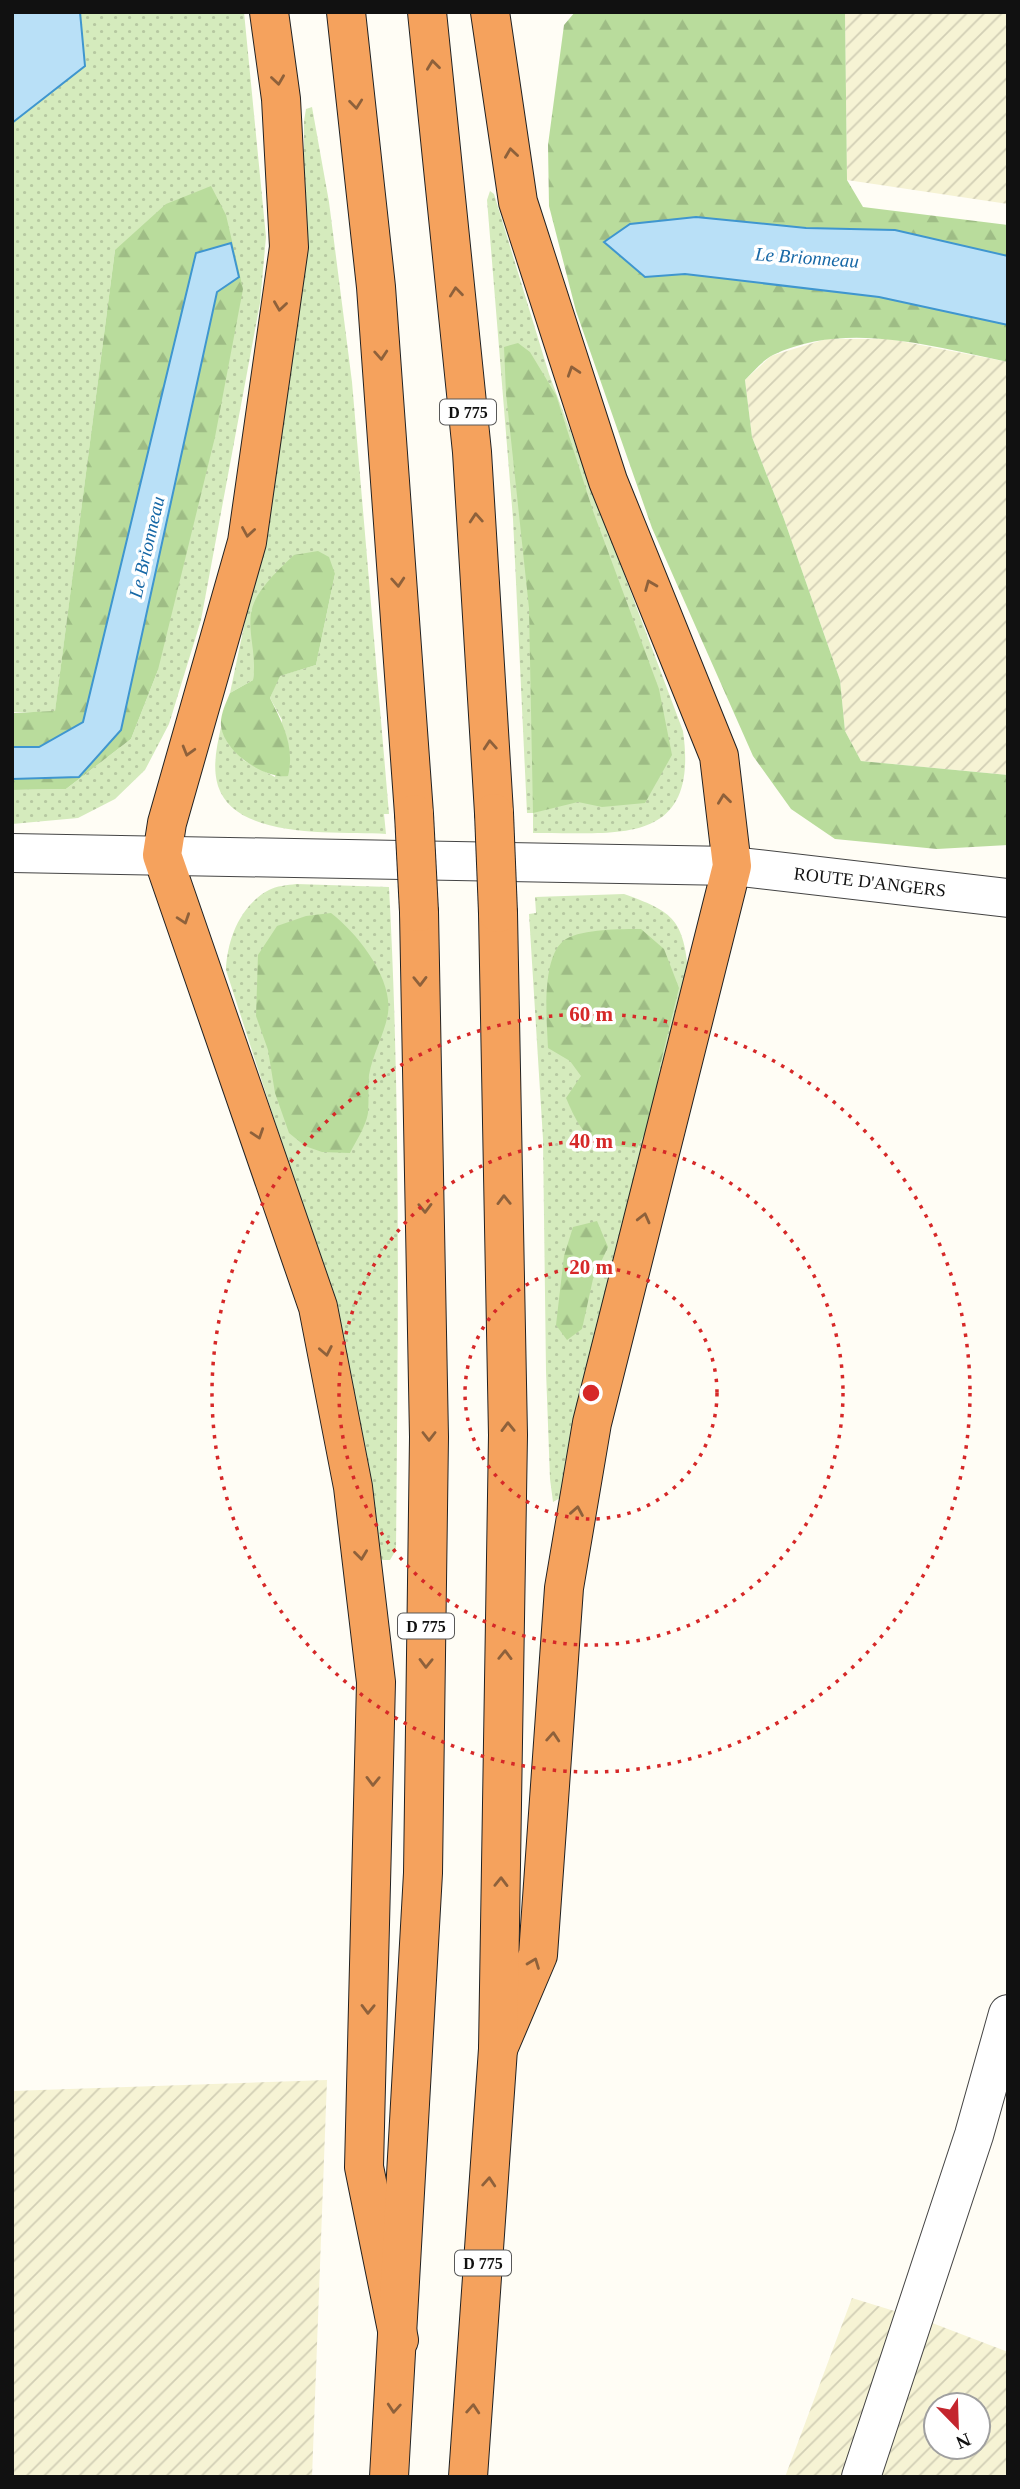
<svg xmlns="http://www.w3.org/2000/svg" width="1020" height="2489" viewBox="0 0 1020 2489" font-family="Georgia,serif">
<style>
.farmland{fill:url(#farmland-furrows);fill-rule:evenodd}
.grass{fill:url(#grass-dots)}
.forest{fill:url(#forest-firs)}
.water{fill:#b9e0f7;stroke:#3f96cf;stroke-width:2}
.lines{fill:none;stroke-linecap:round;stroke-linejoin:round}
.minor-casing{stroke:#444;stroke-width:40}
.highway-casing{stroke:#222;stroke-width:40}
.minor{stroke:#fff;stroke-width:38}
.highway{stroke:#f5a25d;stroke-width:38}
.highway-bridge-casing{stroke:#222;stroke-width:40;stroke-linecap:butt}
.highway-bridge{stroke:#f5a25d;stroke-width:38}
.oneway{stroke:#8e613b}
.ring{fill:none;stroke:#d62828;stroke-width:3.5;stroke-dasharray:3.5 7}
.labels{text-anchor:middle;stroke-width:7;stroke-linejoin:round;paint-order:stroke}
.shield{fill:#fff;stroke:#585858;stroke-width:2}
.shield-label{font-size:16px;font-weight:bold;fill:#111}
.street-label{font-size:18px;fill:#111;stroke:#fff}
.water-label{font-size:19px;font-style:italic;fill:#1768a6;stroke:#fff}
.centre{fill:#d62828;stroke:#fff;stroke-width:3.5}
.ring-label{font-size:21px;text-anchor:middle;font-weight:bold;fill:#d62828;stroke:#fff;stroke-width:7;stroke-linejoin:round;paint-order:stroke}
</style>
<defs>
<pattern id="farmland-furrows" width="10" height="10" patternUnits="userSpaceOnUse" patternTransform="scale(1.75)"><rect width="10" height="10" fill="#f6f3d4"/><path d="M-1 1l2-2M0 10L10 0M9 11l2-2" fill="none" stroke="#d2cfb5"/></pattern>
<pattern id="grass-dots" width="8" height="8" patternUnits="userSpaceOnUse" patternTransform="scale(1.75)"><rect width="8" height="8" fill="#d5ebbd"/><path d="M2 2h.1M6 6h.1" fill="none" stroke="#b6c8a1" stroke-width="1.8" stroke-linecap="round"/></pattern>
<pattern id="forest-firs" width="22" height="20" patternUnits="userSpaceOnUse" patternTransform="scale(1.75)"><rect width="22" height="20" fill="#b9dc9c"/><path d="M5 1l3.5 6h-7zM16 11l3.5 6h-7z" fill="#9ebc85"/></pattern>
</defs>
<rect width="100%" height="100%" fill="#fffdf5"/>
<g class="farmland">
<path d="M845,12H1008V204L847,180Z"/>
<path d="M826,339H890L1008,362V775L861,761L845,731L840,680L784,519L752,437L745,380L771,356Z"/>
<path d="M327,2080L312,2477H12V2091Z"/>
<path d="M852,2298L927,2321L1008,2352V2477H785ZM936,2405H978V2447H936Z"/>
</g>
<g class="grass">
<path d="M12,12H244L266,237L260,303L201,620L169,724L145,770L115,799L78,818L12,824V790L66,789L131,739L158,670L115,250L55,712H12Z"/>
<path d="M312,107L329,202L352,382L389,814H384L386,834C339,831 236,841 218,786C212,766 217,746 221,727L243,760L275,777L282,720L270,698L279,676L316,665L335,574L276,572L251,611L256,658L253,680L230,693L264,531L304,277V121L306,109Z"/>
<path d="M490,191L494,194L549,374L683,731C700,849 615,832 533,833V813H527L513,519L487,200Z"/>
<path d="M296,884L389,887C401,1108 398,1329 396,1550L390,1560H382L378,1552L299,1196L226,970C227,940 240,905 269,890C276,886 288,885 296,884Z"/>
<path d="M624,894C671,911 683,918 688,969L562,1497L553,1502L550,1479L546,1371L543,1139L529,914L536,913L535,897Z"/>
</g>
<g class="forest">
<path d="M575,12H845L847,180L863,207L1008,225V362C932,347 848,320 773,355C763,360 753,372 745,380L752,437L784,519L840,680L845,731L861,761L1008,775V845L937,849L835,839L791,809L753,756L652,528L576,311L549,206L548,145L564,25Z"/>
<path d="M211,186L226,215L243,289L215,437L158,670L131,739L66,789L12,790V713L55,711L115,250L166,204Z"/>
<path d="M518,343L530,352L556,395L593,511L659,689L672,755L645,803L602,807L578,802L533,813L529,608L506,393L504,347Z"/>
<path d="M318,551L329,557L335,574L316,665L280,676L270,698C283,724 295,747 288,776C264,779 224,752 221,726C220,715 226,703 230,693L253,680C257,655 248,635 251,613C254,592 279,569 294,555Z"/>
<path d="M331,913C357,933 393,978 388,1013C385,1033 373,1053 369,1075C368,1087 369,1100 368,1113C366,1126 356,1141 350,1153L322,1152L305,1146L289,1133L275,1093L268,1050L256,1016L258,955L277,926L306,916Z"/>
<path d="M641,929L664,949L679,988L659,1070L653,1118L637,1148C591,1144 584,1140 566,1098L581,1076L570,1061L548,1048C547,1022 540,955 566,939C583,929 622,929 641,929Z"/>
<path d="M597,1221L608,1247L593,1279L582,1329L567,1340L556,1325L564,1256L573,1227Z"/>
</g>
<g class="water">
<path d="M12,12H80L85,66L12,123Z"/>
<path d="M696,217L806,228L895,230L1008,256V325L879,297L685,274L645,277L604,242L630,224Z"/>
<path d="M231,243L239,277L217,292L121,730L79,777L12,779V747H39L83,722L196,253Z"/>
</g>
<g class="lines">
<defs>
<g id="minor">
<path id="s1" d="M12,853L732,866L1008,898"/>
<path d="M861,2477L974,2135L1008,2014"/>
</g>
<g id="highway">
<path d="M269,12L281,99L289,247L247,542L167,823L162,855L318,1307L353,1487L376,1682L364,2167L399,2340"/>
<path d="M346,12L376,287L414,814"/>
<path d="M427,12L472,452L494,813"/>
<path d="M490,12L518,202L608,481L719,756L732,866L592,1423L564,1588L538,1955L498,2049"/>
<path d="M389,2477L423,1873L429,1437L419,912"/>
<path d="M468,2477L498,2049L508,1435L498,913"/>
</g>
</defs>
<use href="#minor" class="minor-casing"/>
<use href="#highway" class="highway-casing"/>
<use href="#minor" class="minor"/>
<use href="#highway" class="highway"/>
<defs>
<g id="highway-bridge">
<path d="M494,813L498,913"/>
<path d="M414,814L419,912"/>
</g>
</defs>
<use href="#highway-bridge" class="highway-bridge-casing"/>
<use href="#highway-bridge" class="highway-bridge"/>
</g>
<defs><path id="oneway-chevron" d="M-2-3.5L2.5 0L-2 3.5" fill="none" stroke-width="1.6" stroke-linecap="round" stroke-linejoin="round" transform="scale(1.75)"/></defs>
<g class="oneway">
<use href="#oneway-chevron" transform="translate(433 65) rotate(-97)"/>
<use href="#oneway-chevron" transform="translate(278 80) rotate(82)"/>
<use href="#oneway-chevron" transform="translate(356 104) rotate(84)"/>
<use href="#oneway-chevron" transform="translate(511 153) rotate(-98)"/>
<use href="#oneway-chevron" transform="translate(456 292) rotate(-96)"/>
<use href="#oneway-chevron" transform="translate(280 306) rotate(98)"/>
<use href="#oneway-chevron" transform="translate(381 355) rotate(86)"/>
<use href="#oneway-chevron" transform="translate(573 371) rotate(-108)"/>
<use href="#oneway-chevron" transform="translate(476 518) rotate(-94)"/>
<use href="#oneway-chevron" transform="translate(248 532) rotate(99)"/>
<use href="#oneway-chevron" transform="translate(398 582) rotate(86)"/>
<use href="#oneway-chevron" transform="translate(650 585) rotate(-112)"/>
<use href="#oneway-chevron" transform="translate(490 745) rotate(-94)"/>
<use href="#oneway-chevron" transform="translate(188 751) rotate(106)"/>
<use href="#oneway-chevron" transform="translate(724 799) rotate(-97)"/>
<use href="#oneway-chevron" transform="translate(184 919) rotate(71)"/>
<use href="#oneway-chevron" transform="translate(420 981) rotate(89)"/>
<use href="#oneway-chevron" transform="translate(258 1134) rotate(71)"/>
<use href="#oneway-chevron" transform="translate(504 1200) rotate(-91)"/>
<use href="#oneway-chevron" transform="translate(425 1208) rotate(89)"/>
<use href="#oneway-chevron" transform="translate(644 1218) rotate(-76)"/>
<use href="#oneway-chevron" transform="translate(326 1351) rotate(79)"/>
<use href="#oneway-chevron" transform="translate(508 1427) rotate(-91)"/>
<use href="#oneway-chevron" transform="translate(429 1436) rotate(90)"/>
<use href="#oneway-chevron" transform="translate(577 1511) rotate(-80)"/>
<use href="#oneway-chevron" transform="translate(361 1555) rotate(83)"/>
<use href="#oneway-chevron" transform="translate(505 1655) rotate(-89)"/>
<use href="#oneway-chevron" transform="translate(426 1663) rotate(91)"/>
<use href="#oneway-chevron" transform="translate(553 1737) rotate(-86)"/>
<use href="#oneway-chevron" transform="translate(373 1781) rotate(91)"/>
<use href="#oneway-chevron" transform="translate(501 1882) rotate(-89)"/>
<use href="#oneway-chevron" transform="translate(534 1963) rotate(-69)"/>
<use href="#oneway-chevron" transform="translate(368 2009) rotate(91)"/>
<use href="#oneway-chevron" transform="translate(489 2182) rotate(-86)"/>
<use href="#oneway-chevron" transform="translate(394 2408) rotate(94)"/>
<use href="#oneway-chevron" transform="translate(473 2409) rotate(-86)"/>
</g>
<g class="ring">
<circle cx="591" cy="1393" r="126"/>
<circle cx="591" cy="1393" r="252"/>
<circle cx="591" cy="1393" r="379"/>
</g>
<g class="labels">
<g class="shield">
<rect x="440" y="399.5" width="56" height="25" rx="5"/>
<rect x="398" y="1613.5" width="56" height="25" rx="5"/>
<rect x="455" y="2250.5" width="56" height="25" rx="5"/>
</g>
<g class="shield-label">
<text x="468" y="418">D 775</text>
<text x="426" y="1632">D 775</text>
<text x="483" y="2269">D 775</text>
</g>
<g class="street-label">
<text dy="6" stroke="none"><textPath href="#s1" startOffset="859">ROUTE D'ANGERS</textPath></text>
</g>
<g class="water-label">
<text transform="translate(807 257) rotate(4)" y="7">Le Brionneau</text>
<text transform="translate(146 547) rotate(-77)" y="7">Le Brionneau</text>
</g>
</g>
<circle cx="591" cy="1393" r="10" class="centre"/>
<g class="ring-label">
<text x="591" y="1021">60 m</text>
<text x="591" y="1148">40 m</text>
<text x="591" y="1274">20 m</text>
</g>
<rect width="1020" height="2489" fill="none" stroke="#111111" stroke-width="28"/>
<g transform="translate(957 2426) rotate(157)"><circle r="33" fill="#ffffff" stroke="#a0a0a0" stroke-width="2"/>
<path d="M0-5L12 26L0 18L-12 26Z" fill="#c4262e"/>
<text y="-10" font-size="19" font-weight="bold" text-anchor="middle" fill="#111111">N</text>
</g>
</svg>
